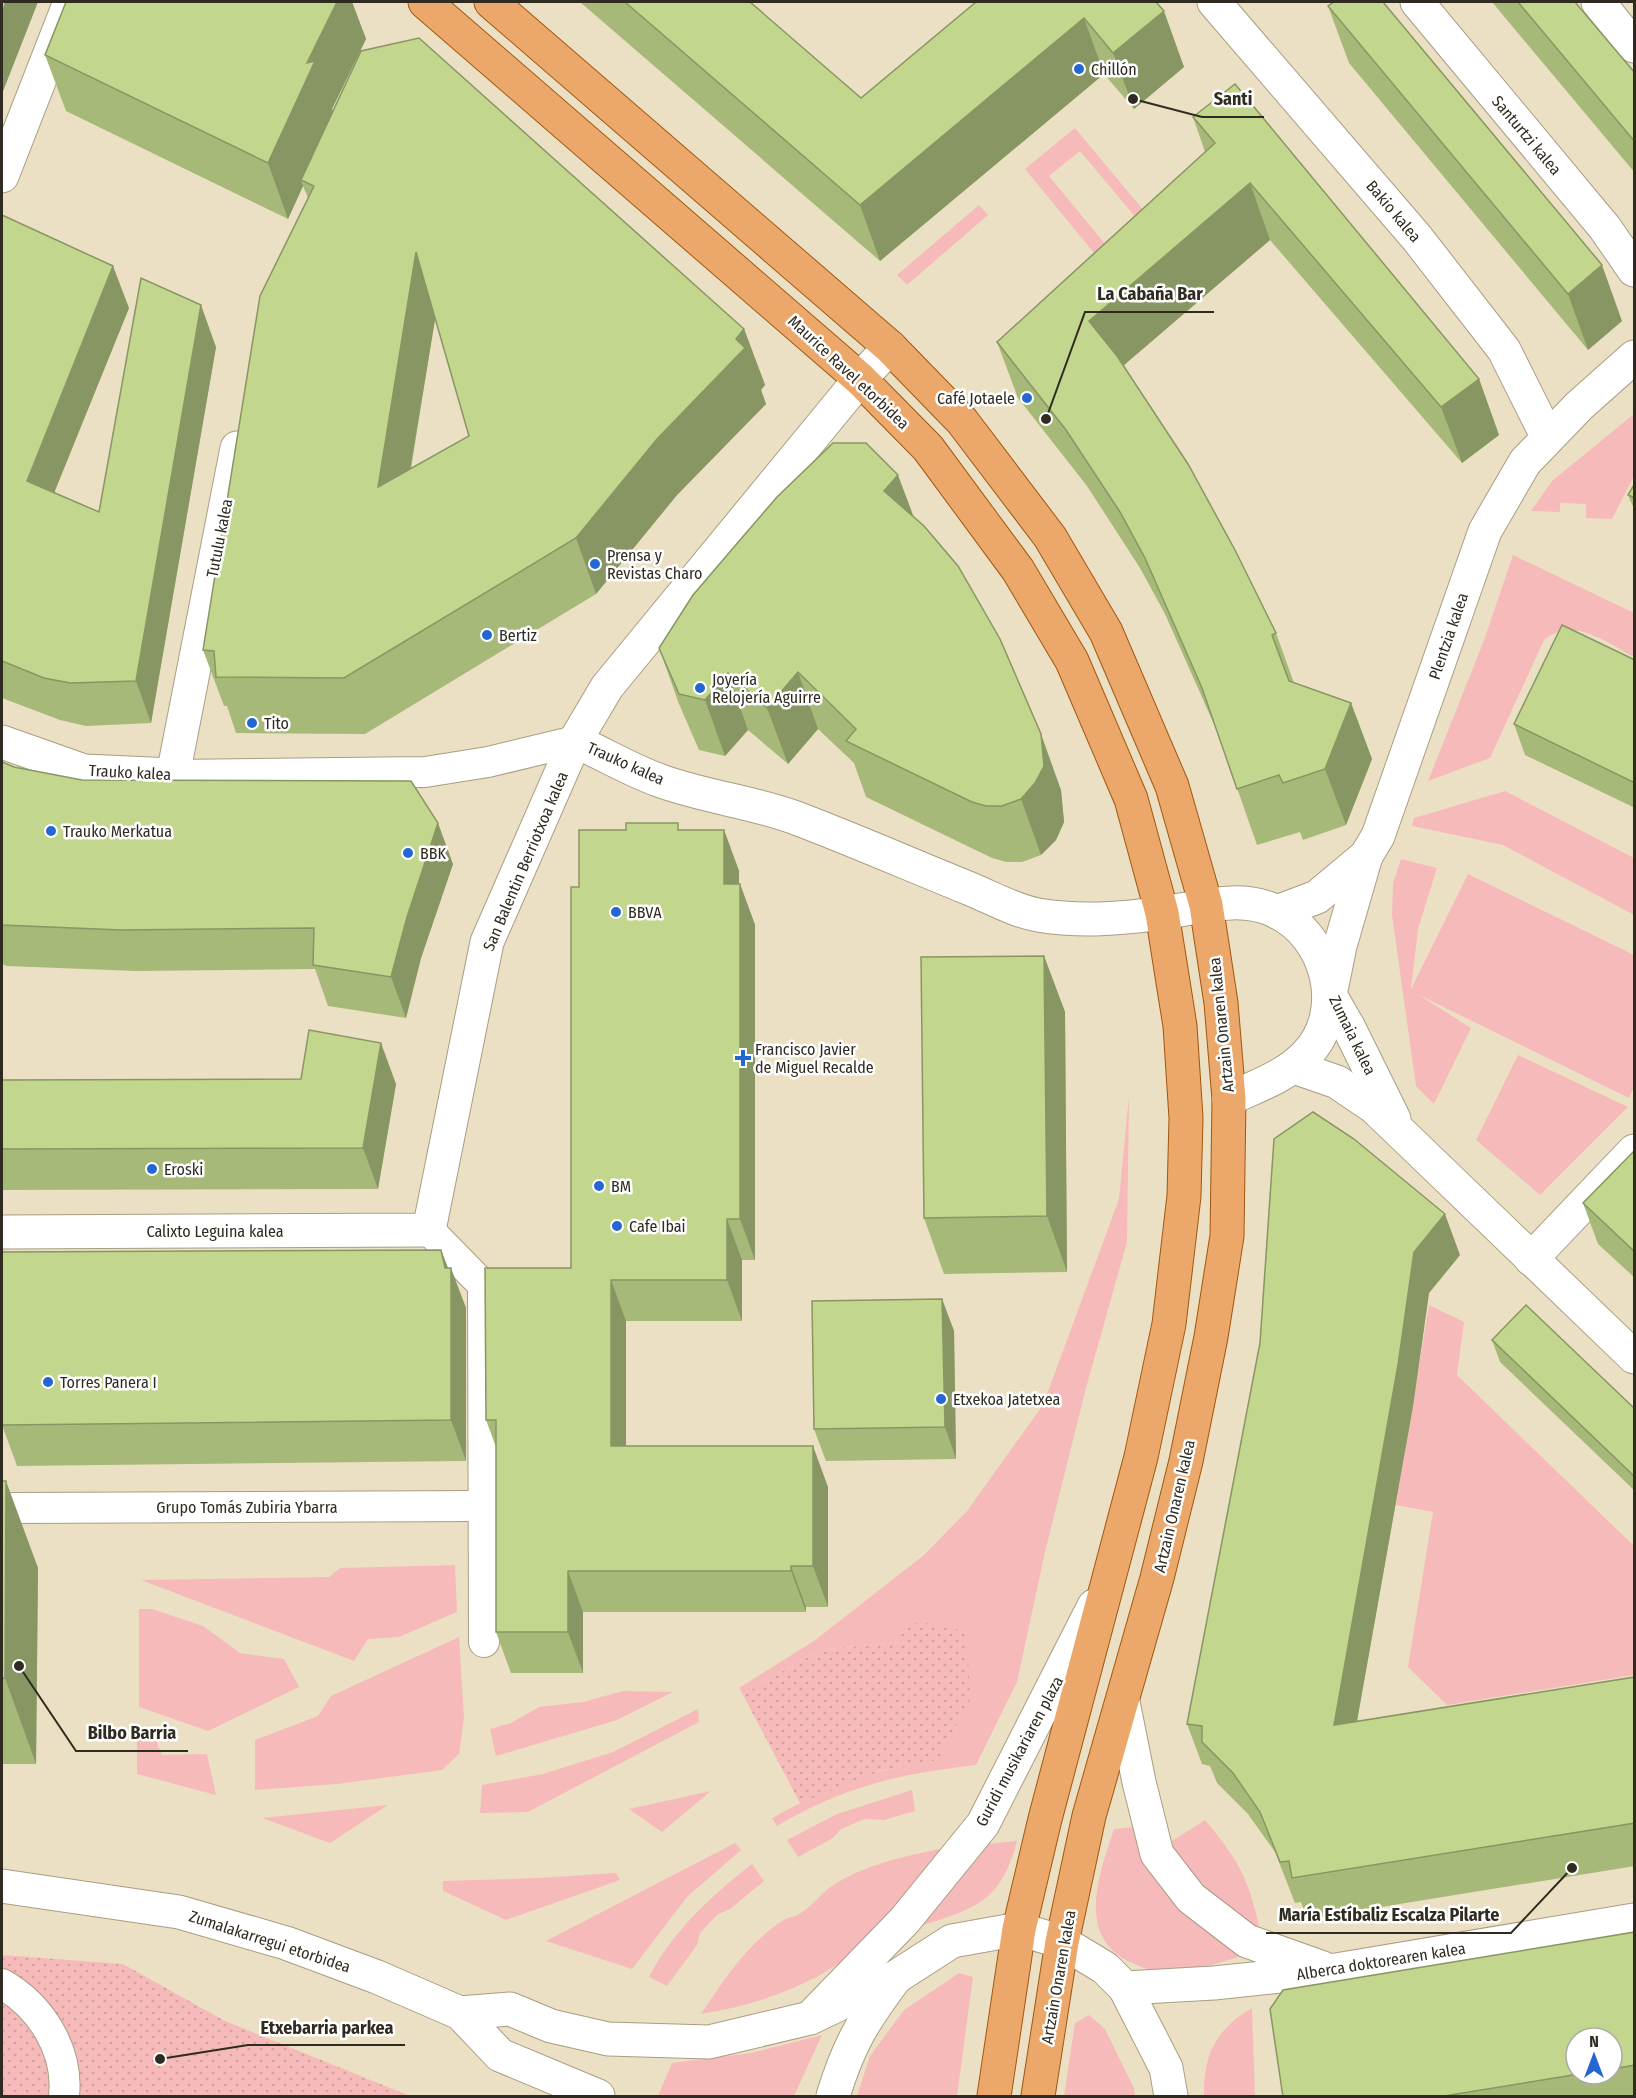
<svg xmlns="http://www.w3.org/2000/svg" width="1636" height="2098" viewBox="0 0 1636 2098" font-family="'Fira Sans Condensed',sans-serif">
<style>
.green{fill:#f7babb;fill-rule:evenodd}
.park{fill:url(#park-dots)}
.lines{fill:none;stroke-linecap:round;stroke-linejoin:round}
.pedestrian-casing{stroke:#a99d83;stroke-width:32}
.minor-casing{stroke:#a99d83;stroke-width:35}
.tertiary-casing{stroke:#a99d83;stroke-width:35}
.primary-casing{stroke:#a1570f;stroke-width:35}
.pedestrian{stroke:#fff;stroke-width:30}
.minor{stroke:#fff;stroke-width:33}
.tertiary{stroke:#fff;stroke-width:33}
.primary{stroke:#eba86a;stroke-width:33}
.wall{fill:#a7b979;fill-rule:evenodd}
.shaded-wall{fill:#889663}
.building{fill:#c2d78d;stroke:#889663;stroke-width:1.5;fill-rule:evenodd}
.poi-dot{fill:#2466d2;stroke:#fff;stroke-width:2}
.labels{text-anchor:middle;stroke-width:5;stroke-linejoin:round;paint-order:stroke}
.poi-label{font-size:16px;fill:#302b20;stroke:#fff;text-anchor:start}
.street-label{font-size:16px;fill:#302b20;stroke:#fff}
.leader{fill:none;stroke:#302b20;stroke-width:2}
.callout-dot{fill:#302b20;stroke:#fff;stroke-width:2}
.callout-label{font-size:18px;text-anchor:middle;font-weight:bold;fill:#302b20;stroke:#fff;stroke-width:5;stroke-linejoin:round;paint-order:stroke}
</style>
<defs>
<pattern id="park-dots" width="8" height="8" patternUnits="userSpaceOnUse" patternTransform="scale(1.5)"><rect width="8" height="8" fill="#f7babb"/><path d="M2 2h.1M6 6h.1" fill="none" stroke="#d4a0a0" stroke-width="1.8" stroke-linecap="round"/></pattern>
</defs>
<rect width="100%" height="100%" fill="#ece0c4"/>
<g class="green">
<path d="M1075,128L1154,223L1104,265L1025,169ZM1080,151L1137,219L1106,245L1049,176Z"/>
<path d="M979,205L988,215L907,285L897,275Z"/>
<path d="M1634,414V476L1612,519L1586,518V504L1560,503V512L1531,511L1552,481Z"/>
<path d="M1513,555L1634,613V657C1607,643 1573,615 1544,640L1490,758L1428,781L1483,643Z"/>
<path d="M1505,791L1634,858V915L1503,845L1412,826L1414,818Z"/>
<path d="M1401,859L1437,868L1418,929L1411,989L1468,874L1634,955V1087L1629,1098L1419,995L1471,1028L1434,1104L1416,1086L1392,915L1393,883Z"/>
<path d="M1518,1055L1628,1107L1540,1195L1476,1140Z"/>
<path d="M1129,1096L1127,1242L1086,1388L1045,1552L1017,1682L976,1765C899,1774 845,1786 777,1826L772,1818C824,1789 879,1767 938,1760L900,1643L836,1648L808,1656L743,1695L739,1688L814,1641L924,1555L967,1511L1043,1405L1119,1199Z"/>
<path d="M1429,1305L1464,1322L1457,1375L1634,1546V1675L1447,1705L1408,1667L1433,1512L1396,1505Z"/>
<path d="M455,1565L457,1612L399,1637L368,1639L354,1661L141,1580L329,1577L340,1568Z"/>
<path d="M139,1609H152L203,1626L240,1653L284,1659L299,1687L208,1731L139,1707Z"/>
<path d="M459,1637L464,1718L459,1754L442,1770L337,1784L255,1790V1740L318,1716L331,1696Z"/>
<path d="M623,1691L673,1692L617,1720L496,1756L490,1729L511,1723L539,1707L583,1702Z"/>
<path d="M698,1709L699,1722L528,1812L480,1813L482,1785L543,1774L613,1752Z"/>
<path d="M155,1738L162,1755L207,1754L216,1795L137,1774V1738Z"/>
<path d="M912,1790L915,1811L884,1820L864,1819L841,1829L833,1838L798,1857L787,1840L837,1814Z"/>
<path d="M711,1791L662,1832L629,1809Z"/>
<path d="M388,1805L330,1843L262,1818Z"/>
<path d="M1205,1820C1241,1863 1249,1880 1261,1935L1217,1904L1191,1875L1169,1843Z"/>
<path d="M1136,1827L1248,1955C1221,1961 1190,1974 1162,1972C1153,1972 1140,1967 1132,1963C1075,1937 1099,1875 1114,1829Z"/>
<path d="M1017,1841C1000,1904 975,1908 918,1927L986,1844Z"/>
<path d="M735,1843L741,1850L687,1897L632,1969L546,1941Z"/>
<path d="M950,1847C925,1876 901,1908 874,1935C829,1980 764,2004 701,2014C724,1980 747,1944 782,1921C788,1917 796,1917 802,1912C813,1905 821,1894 829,1888C863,1864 910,1855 950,1847Z"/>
<path d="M752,1864L764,1881L730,1909L717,1915L700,1933L697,1945L667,1986L649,1977C672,1932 712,1895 752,1864Z"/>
<path d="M616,1873L620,1880L506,1920L443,1891V1881L538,1878Z"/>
<path d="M959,1973L973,1977L957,2096H857L870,2056L904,2010Z"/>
<path d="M1252,2008L1255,2096H1204C1203,2055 1216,2029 1252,2008Z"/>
<path d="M1089,2015L1105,2029L1134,2088L1135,2096H1064L1075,2023Z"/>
<path d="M822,2035L794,2096H658L672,2063L751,2053Z"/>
</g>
<g class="park">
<path d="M917,1622L952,1627L967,1634L970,1700L938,1760L883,1770L800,1803L743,1695L808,1656L836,1648L900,1643L902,1633Z"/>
<path d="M2,1955L123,1964L225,2021L410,2096H2Z"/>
</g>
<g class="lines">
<defs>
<g id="pedestrian">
<path d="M173,775L425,772L488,762L575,741"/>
<path d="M429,1230L483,1285L484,1642"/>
<path d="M13,1508L482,1506"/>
<path d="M2,1984C41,2006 69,2051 64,2096"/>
</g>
<g id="minor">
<path d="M1214,2L1417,238L1504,350L1548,438"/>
<path d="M1417,2L1605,228L1634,270"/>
<path d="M1598,2L1634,46"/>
<path d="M2,176L70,2"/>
<path d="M575,741C604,754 632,771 661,781C705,797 753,802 796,818C854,840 911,865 968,888C990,897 1015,911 1038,915C1080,922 1120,919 1162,913C1199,908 1240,894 1275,911C1328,935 1348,1012 1306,1055C1285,1077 1256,1086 1229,1099"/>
<path d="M2,742L84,771L173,775L237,448"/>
<path d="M1366,856L1340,946L1330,995L1349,1028L1394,1119"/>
<path d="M1277,912L1317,897L1366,856L1378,836L1485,531L1525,462L1579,406L1634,357"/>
<path d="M1294,1067L1337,1082L1374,1107L1634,1357"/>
<path d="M2,1232L429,1230L487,942L575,741L607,687L860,379L890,347"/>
<path d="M1531,1259L1634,1151"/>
<path d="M1123,1702L1139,1782L1157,1854L1191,1898L1247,1941L1323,1968"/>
<path d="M1125,1988L1214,1983L1330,1971L1634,1920"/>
<path d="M811,2017L905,1920L983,1824L1094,1606"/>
<path d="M833,2096C849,2044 863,2021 896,1977"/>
</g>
<g id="tertiary">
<path d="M2,1886L179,1912L286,1943L377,1977L460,2013L500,2055L598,2096"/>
<path d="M460,2013L510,2009L551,2026L608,2039L709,2042L810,2018L896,1977L952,1941L1019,1929L1062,1942L1105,1968L1125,1988L1166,2068L1171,2096"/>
</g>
<g id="primary">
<path d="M425,2L860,379L928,448L1018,570L1072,661L1131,799L1162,913L1180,1026L1186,1118L1184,1196L1169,1324L1141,1457L1045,1819L1019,1929L994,2096"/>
<path d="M491,2L890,347L962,421L1050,537L1106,632L1172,786L1206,905L1221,1003L1229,1099L1227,1236L1211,1337L1186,1461L1157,1578L1089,1816L1062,1942L1038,2096"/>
</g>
</defs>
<use href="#pedestrian" class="pedestrian-casing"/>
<use href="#minor" class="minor-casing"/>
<use href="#tertiary" class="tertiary-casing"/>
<use href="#primary" class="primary-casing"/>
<use href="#pedestrian" class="pedestrian"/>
<use href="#minor" class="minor"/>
<use href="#tertiary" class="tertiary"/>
<use href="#primary" class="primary"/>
</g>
<g class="wall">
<path d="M66,2H352L366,39L332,109L333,111L744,329L765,385L761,390L766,404L677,495L596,594L365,734L236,733L227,706H224L203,650L308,198L303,186L288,219L66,111L45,55ZM435,317L469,436L411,469Z"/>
<path d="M580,2H750L861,98L976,2H1156L1184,67L1134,109L1104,74L880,261Z"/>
<path d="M1492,2H1575L1635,73V173Z"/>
<path d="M1328,6L1622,321L1588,350L1349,63Z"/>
<path d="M1193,117L1479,379L1499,435L1462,463L1270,240L1124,365L1276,633L1294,683L1351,703L1372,759L1346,825L1303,840L1300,832L1257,845L1217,731L1165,614L1140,568L1087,486L1018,398L997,342L1205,152Z"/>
<path d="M2,215L129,308L54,492L99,512L216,347L151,723L86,726L60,720L2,698Z"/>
<path d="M1635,483V511L1628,495Z"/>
<path d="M914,517L1061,790L1064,822L1056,840L1041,855L1022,862H1006L992,858L866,797L854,763L818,729L788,764L748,730L725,756L699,750L679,704L659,648Z"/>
<path d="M1635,660V808L1525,755L1514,724Z"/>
<path d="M2,762L14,767L453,864L421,958L406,1018L328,1006L315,969L136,971L7,966L2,964Z"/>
<path d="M681,830H724L739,871V884H740L755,925V1260H742V1321H626V1446L828,1487V1607H806V1612H583V1673H511L496,1632V1447L486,1420L571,1268Z"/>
<path d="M1044,956L1065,1012L1067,1272L944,1274L924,1218Z"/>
<path d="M2,1080L396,1084L378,1189L2,1190Z"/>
<path d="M1635,1150V1278L1598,1244L1583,1203Z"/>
<path d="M441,1250L448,1268L466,1308V1461L17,1466L2,1425Z"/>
<path d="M1460,1255L1429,1293L1413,1406L1357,1721L1635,1677V1866L1307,1919L1301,1902L1295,1903L1275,1852L1248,1814L1217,1783L1210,1766L1202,1764L1187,1724L1260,1343Z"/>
<path d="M942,1299L954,1331L956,1459L826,1461L814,1429Z"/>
<path d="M1492,1340L1635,1409V1491L1500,1362Z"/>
<path d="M2,1481L38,1568L36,1764H2Z"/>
<path d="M1635,1932V2097H1283ZM1612,2038V2074H1576Z"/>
</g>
<g class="shaded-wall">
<path d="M6,2H38L2,94V13Z"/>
<path d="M337,2H352L366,39L332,109L335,117L301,180L303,186L288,219L268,163L307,63Z"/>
<path d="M1164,11L1184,67L1134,109L1113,53Z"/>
<path d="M1084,18L1104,74L880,261L860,205Z"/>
<path d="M1250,183L1270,240L1110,377L1089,321Z"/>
<path d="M416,252L437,308L398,543L378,487Z"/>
<path d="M1602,265L1622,321L1588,350L1568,294Z"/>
<path d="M113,266L129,308L42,523L27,481Z"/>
<path d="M201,305L216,347L151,723L136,681Z"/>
<path d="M744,329L765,385L761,390L766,404L677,495L596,594L576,538Z"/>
<path d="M1479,379L1499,435L1462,463L1441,407Z"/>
<path d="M898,475L919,531L884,491Z"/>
<path d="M798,672L818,729L788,764L767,708Z"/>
<path d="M728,673L748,730L725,756L705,700Z"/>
<path d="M1351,703L1372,759L1346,825L1325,769Z"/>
<path d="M1041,734L1061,790L1064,822L1056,840L1041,855L1021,799Z"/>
<path d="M438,823L453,864L421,958L406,1018L391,977L407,917Z"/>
<path d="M724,830L739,871V925L724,884Z"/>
<path d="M740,884L755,925V1260L740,1219Z"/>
<path d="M1044,956L1065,1012L1067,1272L1047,1216Z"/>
<path d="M381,1043L396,1084L378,1189L363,1148Z"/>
<path d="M1445,1214L1460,1255L1429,1293L1413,1406L1349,1766L1334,1725L1414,1252Z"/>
<path d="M727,1219L742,1260V1321L727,1280Z"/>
<path d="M441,1250L451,1276V1268L466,1308V1461L451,1420L445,1268Z"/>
<path d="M611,1280L626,1321V1487L611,1446Z"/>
<path d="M942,1299L954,1331L956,1459L945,1427Z"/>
<path d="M813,1446L828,1487V1607L813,1566Z"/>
<path d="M6,1481L38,1568L36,1764L5,1678Z"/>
<path d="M791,1566L806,1607V1612L791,1571Z"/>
<path d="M568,1571L583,1612V1673L568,1632Z"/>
</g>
<g class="building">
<path d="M2,2H6L2,13Z"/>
<path d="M66,2H337L307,63L315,61L268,163L45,55Z"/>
<path d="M625,2H750L861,98L976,2H1156L1164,11L1113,53L1084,18L860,205Z"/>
<path d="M1334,2H1383L1602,265L1568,294L1328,6Z"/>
<path d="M1518,2H1575L1635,73V142Z"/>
<path d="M419,38L744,329L736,339L745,348L657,439L576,538L344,678L216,677L214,651L203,650L260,296L314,186L301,180L361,51ZM416,252L469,436L378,487Z"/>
<path d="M1235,84L1479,379L1441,407L1250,183L1089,321L1117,356L1188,464L1235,550L1276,633L1272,635L1289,681L1351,703L1325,769L1283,783L1279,775L1237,789L1202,688L1145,558L1120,512L1066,430L997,342L1215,143L1193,117Z"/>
<path d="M2,215L113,266L27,481L99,512L141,278L201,305L136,681L70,683L44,678L2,661Z"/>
<path d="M833,443H866L898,475L884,491L924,526L958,566L1000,639L1041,734L1044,766L1035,783L1021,799L1002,806H986L972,802L846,741L856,729L798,672L767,708L728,673L705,700L679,694L659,648L693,595L740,540L777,497Z"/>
<path d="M1635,483V498L1628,495Z"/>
<path d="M1562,625L1635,660V783L1514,724Z"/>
<path d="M2,762L14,767L82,780L411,781L438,823L407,917L391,977L313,965L314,928L121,930L2,925Z"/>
<path d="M626,823H678V830H724V884H740V1219H727V1280H611V1446H813V1566H791V1571H568V1632H496V1420H486L485,1268H571V887H579V830H626Z"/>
<path d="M1044,956L1047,1216L924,1218L921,957Z"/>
<path d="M309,1030L381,1043L363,1148L2,1149V1080L301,1079Z"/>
<path d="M1313,1112L1354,1139L1445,1214L1414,1252L1398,1365L1334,1725L1635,1677V1823L1292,1878L1289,1861L1280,1862L1260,1812L1233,1773L1202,1742V1726L1187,1724L1260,1343L1274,1139Z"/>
<path d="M1635,1150V1252L1583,1203Z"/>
<path d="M441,1250L445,1268H451V1420L2,1425V1252Z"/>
<path d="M942,1299L945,1427L814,1429L812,1301Z"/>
<path d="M1526,1305L1635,1409V1477L1492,1340Z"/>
<path d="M2,1481H6L5,1678H2Z"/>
<path d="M1635,1932V2065L1612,2069V2038H1576V2074H1579L1438,2097H1283L1270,2009L1283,1990Z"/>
</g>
<g class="poi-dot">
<circle cx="1079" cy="69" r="6"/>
<circle cx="1027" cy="398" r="6"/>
<circle cx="595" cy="564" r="6"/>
<circle cx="487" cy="635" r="6"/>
<circle cx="700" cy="688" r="6"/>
<circle cx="252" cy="723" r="6"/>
<circle cx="51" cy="831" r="6"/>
<circle cx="408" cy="853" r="6"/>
<circle cx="616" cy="912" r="6"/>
<path d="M740 1049h6v6h6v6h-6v6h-6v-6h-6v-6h6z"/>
<circle cx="152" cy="1169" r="6"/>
<circle cx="599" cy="1186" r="6"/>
<circle cx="617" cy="1226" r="6"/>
<circle cx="48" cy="1382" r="6"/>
<circle cx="941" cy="1399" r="6"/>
</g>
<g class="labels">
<g class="poi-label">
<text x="1091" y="75">Chillón</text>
<text x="1015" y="404" text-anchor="end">Café Jotaele</text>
<text x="607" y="561">Prensa y<tspan x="607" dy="18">Revistas Charo</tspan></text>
<text x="499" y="641">Bertiz</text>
<text x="712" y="685">Joyería<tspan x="712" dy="18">Relojería Aguirre</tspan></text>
<text x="264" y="729">Tito</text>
<text x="63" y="837">Trauko Merkatua</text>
<text x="420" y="859">BBK</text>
<text x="628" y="918">BBVA</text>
<text x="755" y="1055">Francisco Javier<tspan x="755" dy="18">de Miguel Recalde</tspan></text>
<text x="164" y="1175">Eroski</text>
<text x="611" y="1192">BM</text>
<text x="629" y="1232">Cafe Ibai</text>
<text x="60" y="1388">Torres Panera I</text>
<text x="953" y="1405">Etxekoa Jatetxea</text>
</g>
<g class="street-label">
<text transform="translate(1527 135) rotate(50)" y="6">Santurtzi kalea</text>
<text transform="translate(1394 211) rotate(50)" y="6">Bakio kalea</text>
<text transform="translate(849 372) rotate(43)" y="6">Maurice Ravel etorbidea</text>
<text transform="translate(219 538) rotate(-79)" y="6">Tutulu kalea</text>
<text transform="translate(1448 636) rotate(-71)" y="6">Plentzia kalea</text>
<text transform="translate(626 763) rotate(24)" y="6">Trauko kalea</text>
<text transform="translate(130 772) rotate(3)" y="6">Trauko kalea</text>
<text transform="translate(525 861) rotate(-67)" y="6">San Balentin Berriotxoa kalea</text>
<text transform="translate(1221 1025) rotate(-96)" y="6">Artzain Onaren kalea</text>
<text transform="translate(1353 1035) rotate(64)" y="6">Zumaia kalea</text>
<text x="215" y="1237">Calixto Leguina kalea</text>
<text transform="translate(1174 1506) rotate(-77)" y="6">Artzain Onaren kalea</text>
<text x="247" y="1513">Grupo Tomás Zubiria Ybarra</text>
<text transform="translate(1019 1751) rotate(-62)" y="6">Guridi musikariaren plaza</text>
<text transform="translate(270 1941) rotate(18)" y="6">Zumalakarregui etorbidea</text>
<text transform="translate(1381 1961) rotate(-9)" y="6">Alberca doktorearen kalea</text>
<text transform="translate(1058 1977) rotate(-80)" y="6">Artzain Onaren kalea</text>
</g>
</g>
<path class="leader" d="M1133 99L1202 117H1264M1046 419L1085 312H1214M19 1666L76 1751H188M1572 1868L1511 1933H1266M160 2059L248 2045H405"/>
<g class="callout-dot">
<circle cx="1133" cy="99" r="6"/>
<circle cx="1046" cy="419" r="6"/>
<circle cx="19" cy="1666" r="6"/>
<circle cx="1572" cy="1868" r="6"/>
<circle cx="160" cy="2059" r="6"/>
</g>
<g class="callout-label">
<text x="1233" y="105">Santi</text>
<text x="1150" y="300">La Cabaña Bar</text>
<text x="132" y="1739">Bilbo Barria</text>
<text x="1389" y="1921">María Estíbaliz Escalza Pilarte</text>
<text x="327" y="2034">Etxebarria parkea</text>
</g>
<rect width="1636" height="2098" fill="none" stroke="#302b20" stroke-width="6"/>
<g transform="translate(1594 2056)"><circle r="28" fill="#ffffff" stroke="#acaaa6" stroke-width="1.5"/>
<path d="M0-4.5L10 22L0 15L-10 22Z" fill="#2466d2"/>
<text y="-9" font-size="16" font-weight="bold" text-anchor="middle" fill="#302b20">N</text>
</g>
</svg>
